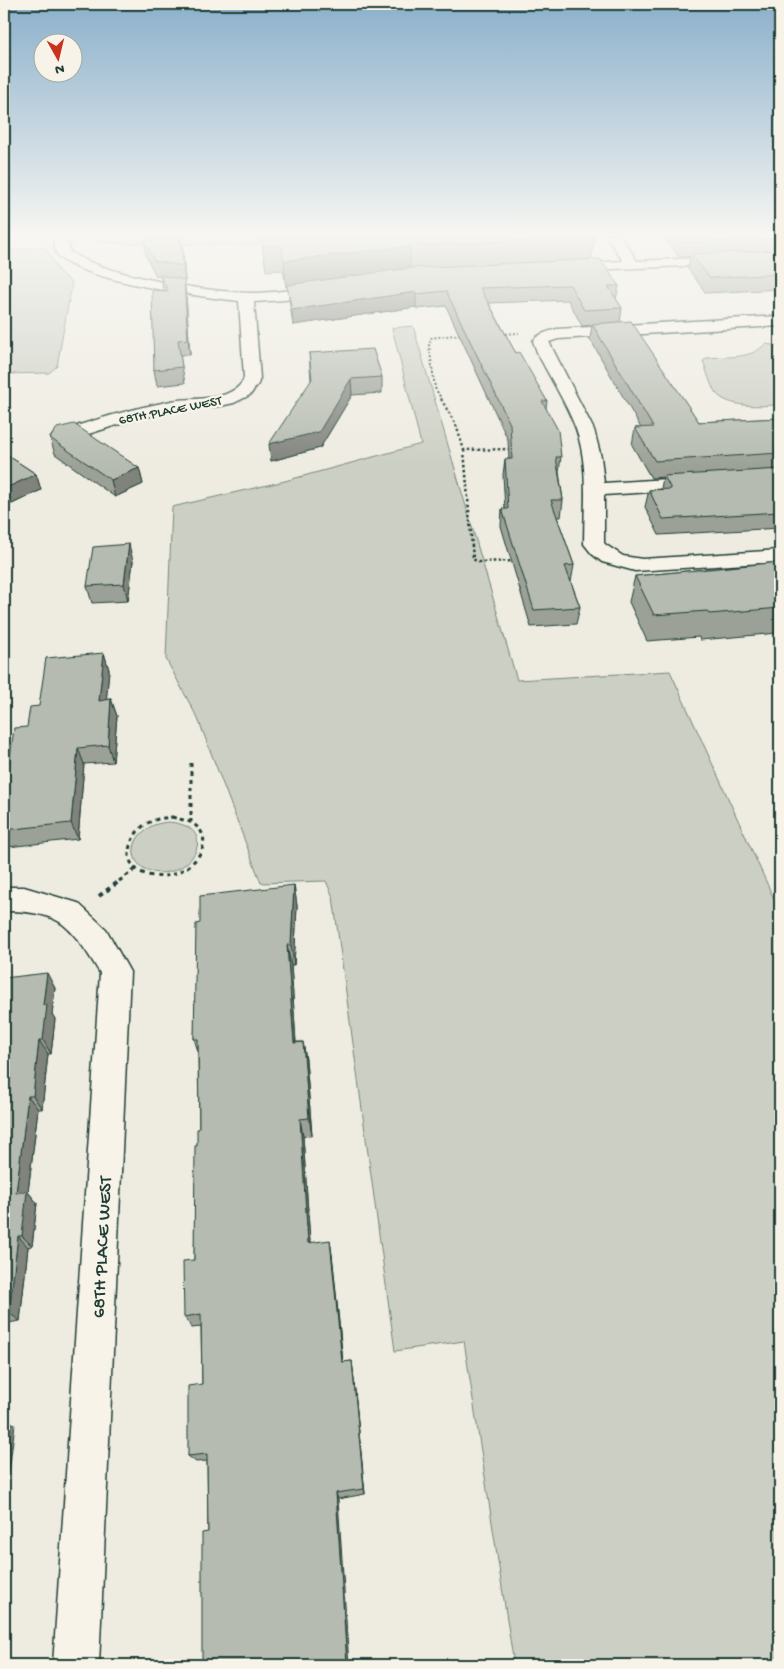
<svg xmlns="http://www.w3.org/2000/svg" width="784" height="1669" viewBox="0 0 784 1669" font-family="'Gochi Hand',sans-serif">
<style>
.green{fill:#cccfc4;stroke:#76867c}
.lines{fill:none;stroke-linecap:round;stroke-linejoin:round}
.minor-casing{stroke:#1f3d34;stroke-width:3}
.path-far3{stroke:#1f3d34;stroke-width:2;stroke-dasharray:2 2;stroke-linecap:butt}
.path-far2{stroke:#1f3d34;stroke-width:2.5;stroke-dasharray:2.5 2.5;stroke-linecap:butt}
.path-far1{stroke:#1f3d34;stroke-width:3;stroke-dasharray:4 4;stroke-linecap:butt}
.path{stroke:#1f3d34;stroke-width:4;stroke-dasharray:4.5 4.5;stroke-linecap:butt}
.minor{fill:#f7f3e8;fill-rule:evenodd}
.wall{fill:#9ca197;stroke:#1f3d34}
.shaded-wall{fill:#7f837b;stroke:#1f3d34}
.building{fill:#b5bbb0;stroke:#1f3d34}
.labels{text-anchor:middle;stroke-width:5;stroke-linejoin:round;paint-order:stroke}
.far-street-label{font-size:14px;fill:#1f3d34;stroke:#f7f3e8}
.near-street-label{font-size:19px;fill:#1f3d34;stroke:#f7f3e8}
</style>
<rect width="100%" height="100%" fill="#eeece1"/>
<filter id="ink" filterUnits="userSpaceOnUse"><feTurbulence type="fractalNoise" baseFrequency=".02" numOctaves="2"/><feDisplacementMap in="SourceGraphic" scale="10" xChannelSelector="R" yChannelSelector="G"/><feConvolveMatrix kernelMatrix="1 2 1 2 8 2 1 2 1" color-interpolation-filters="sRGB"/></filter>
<g filter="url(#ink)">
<g class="green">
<path d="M92,235H258L259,245L97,243Z"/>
<path d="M45,247L59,272L72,283L57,366L49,373L4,374V251Z"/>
<path d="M413,326L517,680L670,671L780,912V1665H514L464,1341L395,1351L333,897L326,881L261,883L198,719L166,659L172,507L285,481L421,444L392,328Z"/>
<path d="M765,344L780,346V404C763,407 728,408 716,393C710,385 707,371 703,361L707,358C726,356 751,360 765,344Z"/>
<path d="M168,822C225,826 189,884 149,871C128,863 130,840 147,829C153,824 161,823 168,822Z"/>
</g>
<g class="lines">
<defs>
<g id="minor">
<path d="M53,235H67L70,252C107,276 211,293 256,293C279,292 302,289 325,285L330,286L332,289L330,292L285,300L254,302L260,378L258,384L250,395L234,403L220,406L174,411L136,419L60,443L54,442L51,438L54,434C92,420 131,409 171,401C187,398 205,400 220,396C230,393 241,388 244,378L239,301C202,297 85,281 59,257C54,252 54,242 53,235Z"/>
<path d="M606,235H620L637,261L780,254V262L565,271L563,268L565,265L570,264L623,261Z"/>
<path d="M780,316V326L558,339L549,342L594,430L601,457L604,483L699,477L706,479L709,483L706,487L699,489L604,495V543L606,545L623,556L642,559L780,550V562L635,571L602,562L592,554L584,544C584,505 589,466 576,429C566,402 550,378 537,352L533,341C539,333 548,332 557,329Z"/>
<path d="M4,887H24L78,903L106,929L130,972L99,1665H53L100,973C90,957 75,931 58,921C42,912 21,911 4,911Z"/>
</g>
</defs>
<use href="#minor" class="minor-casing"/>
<g class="path-far3">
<path d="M502,334L519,333"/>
<path d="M442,400L435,388L429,345L431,338L463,334"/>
</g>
<g class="path-far2">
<path d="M441,399L456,425L464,450L511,449"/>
<path d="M464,450L473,559L478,562L516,561"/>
</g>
<g class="path-far1">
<path d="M191,763V822"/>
<path d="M172,817C178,819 185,820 190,822C229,842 176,893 139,871C120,859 131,834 146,824C154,819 163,818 172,817Z"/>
<path d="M119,881L136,869"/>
</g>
<path class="path" d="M99,896L121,880"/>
<use href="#minor" class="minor"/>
</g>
<g class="wall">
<path d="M261,235H594L595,237L591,259L619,286L616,299L622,308L620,322L699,422L780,418V528L659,535L645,507L649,490L661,489L663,477L651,478L632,445L635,428H641L590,339L592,325L582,326L568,300L489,303L513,348L547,401L546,408L561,457L559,472L563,500L561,517H557L574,565L571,582L580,607L576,624L531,627L501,526L502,509H505L503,475L505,459H509L508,440L446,306L417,309L416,307L293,325L289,300L288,287H286L283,270L266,271Z"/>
<path d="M662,235H780V289L706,293L688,269L690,257H679Z"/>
<path d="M180,236L183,251L185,281H184L186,295L190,355H180L185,383L157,386L154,370L163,290L161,277L156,276L146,256L144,241Z"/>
<path d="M309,353L382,377V393L352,395L320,448L271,461L311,381Z"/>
<path d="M50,438L139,468L143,484L115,497L55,454Z"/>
<path d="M4,453L36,474L41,490L12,504L4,499Z"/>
<path d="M133,561L128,601L92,603L87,586Z"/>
<path d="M780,562V638L778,633L700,640L699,637L647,641L629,602L635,576Z"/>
<path d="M104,653L109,670L106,700L111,699L117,716L113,762L84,764L78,839L8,847L4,838V803L39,706Z"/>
<path d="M294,885L297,906L294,965H291L296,1042H303L306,1060L312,1135L303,1136L310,1243L332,1254L343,1362L352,1361L353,1371L365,1494L338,1499L208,1532L207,1461L196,1462L188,1456L202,1384L201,1327L192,1328L184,1317L194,1260L197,1146L199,1129L198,1051L194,1039L200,923Z"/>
<path d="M4,978L55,988L52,1014L55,1019L51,1054H48L42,1109H38L28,1192L37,1203L32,1246L28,1247L20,1321L8,1323L4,1363Z"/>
</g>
<g class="shaded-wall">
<path d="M180,236L183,251L185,281L183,266Z"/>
<path d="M410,246V271L286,287L284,261Z"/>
<path d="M184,280L186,295L190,355L188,339Z"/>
<path d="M416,292V307L293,325L292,310Z"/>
<path d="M351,379L352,395L320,448L271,461L269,444Z"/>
<path d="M139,468L143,484L115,497L111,480Z"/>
<path d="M36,474L41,490L12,504L6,488Z"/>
<path d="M129,544L133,561L128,601L124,584Z"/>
<path d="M104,653L109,670L105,717L99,701Z"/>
<path d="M111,699L117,716L113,762L108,745Z"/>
<path d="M78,748L84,764L78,839L71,823Z"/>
<path d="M294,885L297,906L294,965L291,945Z"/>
<path d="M287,945L291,965L297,1061L294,1043Z"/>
<path d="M47,973L55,988L52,1014L55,1019L51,1054L43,1040V1005Z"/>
<path d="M39,1040L48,1054L42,1109L33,1096Z"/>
<path d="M303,1042L306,1060L312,1135L309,1118Z"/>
<path d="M28,1096L38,1109L28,1192L37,1203L32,1246L22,1236L16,1193Z"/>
<path d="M300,1119L303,1136L311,1257L308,1243Z"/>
<path d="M18,1236L28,1247L20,1321L9,1313Z"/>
<path d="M330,1240L332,1254L344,1372L342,1362Z"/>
<path d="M4,1320L8,1323L4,1363Z"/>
<path d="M352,1361L353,1371L365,1494L364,1489Z"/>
<path d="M4,1387L6,1388L4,1412Z"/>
<path d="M4,1419L15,1424L8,1480L4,1479Z"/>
<path d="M336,1493L338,1499L349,1665H347Z"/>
</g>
<g class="building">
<path d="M262,235H594L595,237L410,246L284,261L281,245L263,246Z"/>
<path d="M676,235H780V238L682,243Z"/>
<path d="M180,236L183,266L154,261L144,241Z"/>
<path d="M780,250V274L710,278L691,254Z"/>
<path d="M600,259L619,286H608L622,308L584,310L570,285L480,288L513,348L516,353L519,352L547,401H542L558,430L561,457H556L563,500H551L574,565L565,566L580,607L534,610L502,509H508L505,459H512L510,424L446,291L417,294L416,292L292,310L287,285L410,268Z"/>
<path d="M160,275L184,280L188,339L178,340L182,367L154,370L152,290L168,291Z"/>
<path d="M631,321L699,422L780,418V453L655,461L635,428L653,427L592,324Z"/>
<path d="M373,349L382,377L351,379L319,432L269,444L312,379L309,353Z"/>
<path d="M74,424L139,468L111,480L50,438L57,428Z"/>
<path d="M4,453L36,474L6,488L4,486Z"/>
<path d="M780,469V512L663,519L649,490L671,489L664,476Z"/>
<path d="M129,544L124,584L87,586L93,547Z"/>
<path d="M780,562V608L709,614L707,611L654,615L635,576Z"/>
<path d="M104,653L99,701L111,699L108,745L78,748L71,823L4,830V803L14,728L27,727L30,707L39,706L46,658Z"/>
<path d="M294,885L291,945H287L294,1043L303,1042L309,1118L300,1119L308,1243L330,1240L342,1362L352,1361L364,1489L336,1493L347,1665H202V1533L208,1532L207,1454L188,1456V1386L202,1384L201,1314L184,1317L183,1261L194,1260L195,1146H197V1129H199L198,1039H194L196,924L200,923V896Z"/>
<path d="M47,973L43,1005H47L43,1040H39L33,1096H28L16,1193L27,1191L22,1236H18L9,1313L4,1314V978Z"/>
</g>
</g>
<linearGradient id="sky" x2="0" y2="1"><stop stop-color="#8bb0cb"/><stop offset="0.5" stop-color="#f7f6f2"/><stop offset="1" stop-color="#f7f6f2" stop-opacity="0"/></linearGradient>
<rect width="784" height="469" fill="url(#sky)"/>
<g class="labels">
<g class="far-street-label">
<text transform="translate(170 409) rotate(-11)" y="5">68TH PLACE WEST</text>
</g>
<g class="near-street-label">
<text transform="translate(100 1247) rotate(-87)" y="7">68TH PLACE WEST</text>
</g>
</g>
<rect width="784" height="1669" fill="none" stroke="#f7f3e8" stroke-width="20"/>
<rect x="10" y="10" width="764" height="1649" fill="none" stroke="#1f3d34" stroke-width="2" filter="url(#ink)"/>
<g transform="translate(58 58) rotate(172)"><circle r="24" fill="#f7f3e8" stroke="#a1aaa0"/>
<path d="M0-4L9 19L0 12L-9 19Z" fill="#c8321e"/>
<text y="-8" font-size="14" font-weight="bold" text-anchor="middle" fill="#1f3d34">N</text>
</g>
</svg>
